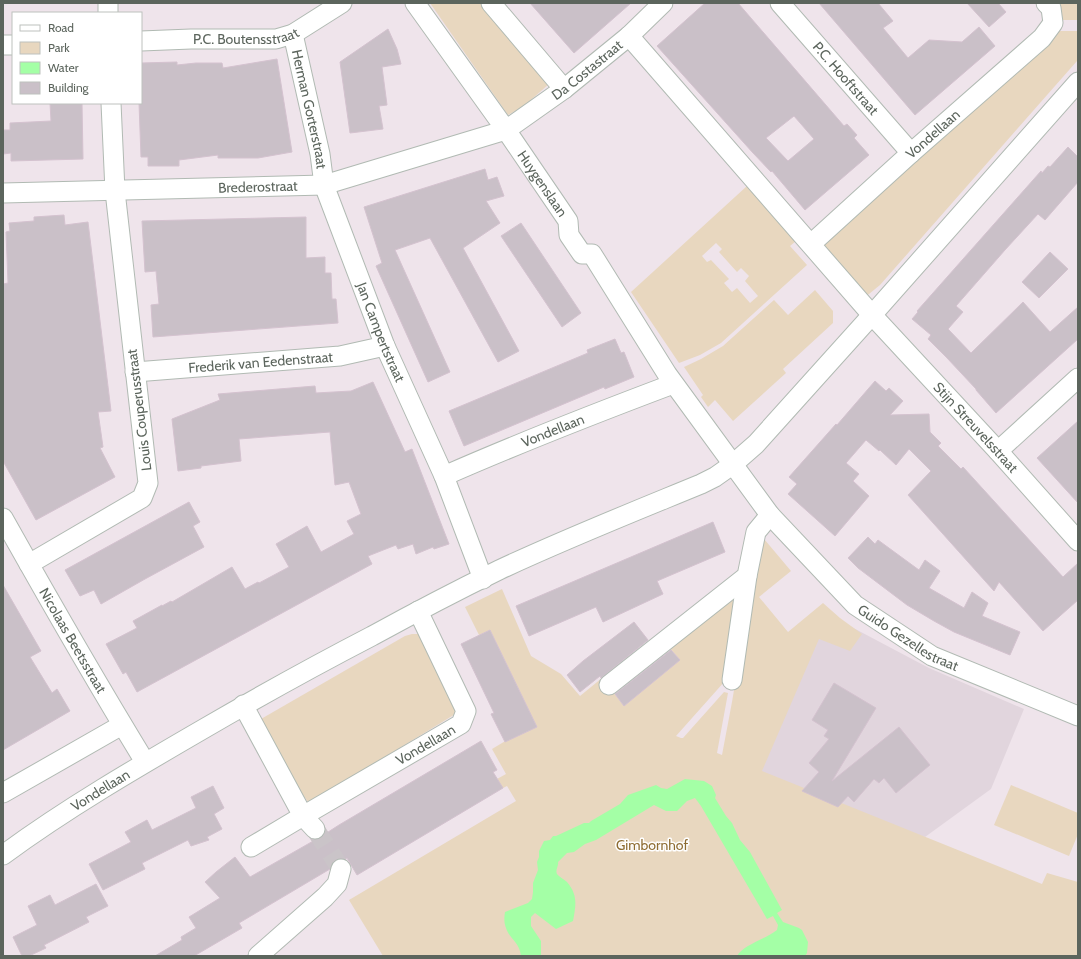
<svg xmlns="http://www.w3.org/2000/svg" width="1081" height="959" viewBox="0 0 1081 959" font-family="Cabin,sans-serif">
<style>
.education{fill:#e1d5dd}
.green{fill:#e8d7bf;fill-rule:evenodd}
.water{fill:#a4ffa6}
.building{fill:#cac0c8;stroke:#d4c2cf;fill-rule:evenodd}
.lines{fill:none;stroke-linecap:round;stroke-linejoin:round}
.minor-tunnel{stroke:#cac4c8;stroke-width:19;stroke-dasharray:19 10;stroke-linecap:butt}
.minor-casing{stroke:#b1bab3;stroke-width:21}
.minor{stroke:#fff;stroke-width:19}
.labels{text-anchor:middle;stroke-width:3;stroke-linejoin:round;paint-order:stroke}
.street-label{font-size:14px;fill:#5c655d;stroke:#fff}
.park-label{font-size:14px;fill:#8e6c32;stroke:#fff}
</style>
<rect width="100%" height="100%" fill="#efe4eb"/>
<path class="education" d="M825,613L929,668L1024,709L991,789L925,837L838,807L746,768Z"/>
<g class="green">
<path d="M430,3H482L544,76L549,84L524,106L508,115Z"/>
<path d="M1055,3H1078V20H1061Z"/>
<path d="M1058,31H1078V60L1077,61L880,285L869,294L863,298L822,242Z"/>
<path d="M747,186L796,241L790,246L807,265L721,343L700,355L679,363L631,292ZM716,243L722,249L719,252L737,272L741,268L749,276L745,281L758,296L750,303L737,288L732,292L724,283L729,279L711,260L707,262L702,256Z"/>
<path d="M815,290L833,311V323L783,369L786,373L733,421L715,400L708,407L701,397L703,395L684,367L701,359L723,346L774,300L788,315Z"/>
<path d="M760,534L791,571L759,597L788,632L823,603L840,618L862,634L850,651L819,639L762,771L1042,884L1047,873L1078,882V956H383L349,900L516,801L507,786L503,788L497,779L506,774L492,749L507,740L537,727L490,630L479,635L465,607L502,589L531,656L561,674L580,696L602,678L624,706L680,660L669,647L742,587L725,681L676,736L681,738H683L724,692L728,693L717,753L722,755L732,702Z"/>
<path d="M412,634H421L457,713L362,771L308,802L280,763L261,719L405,636Z"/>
<path d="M1011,785L1078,813V834L1069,856L994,825Z"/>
</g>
<path class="water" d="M685,779L704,781L712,786L716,795L715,798L726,816L732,823L740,840L750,852L782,910L777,913L783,922L799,928L802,930L808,942L807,953L805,956H737C743,945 766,939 777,930L778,925L773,916L767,919L701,806L695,798L687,801L677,811H666L654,805L596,840L585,844L574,852L567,853L558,862C559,866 555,870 557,874C559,877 564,879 567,882C578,895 576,905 573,921L556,929L535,913L531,917V926L541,941V956H521C519,941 510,940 506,928C504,923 504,918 505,912L528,903L532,899L533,892V883L538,870L537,862L539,857V851L544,841L550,840L553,836H556L584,823H589L591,821L620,804L628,795L656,785L661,788L667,789Z"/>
<g class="building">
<path d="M530,3H631L574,53Z"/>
<path d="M705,3H738L844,126L847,124L857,135L854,138L869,155L805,210L772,171L771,172L753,153L657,46ZM794,116L814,139L788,161L766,138Z"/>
<path d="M819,3H878L893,21L883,28L908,58L929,40L962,42L979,27L995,46L915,115Z"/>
<path d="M967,3H998L1006,12L989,27Z"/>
<path d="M388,29L397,49L401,64L382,67L387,105L379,106L383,129L350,133L340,62Z"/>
<path d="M277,59L292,152L258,158H218V155L179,160V166H148V157H141L139,103H141V63L177,62V65L196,63H222L223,68Z"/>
<path d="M50,103H82L83,159L11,161V153L3,154V130H10V123L51,121Z"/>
<path d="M1068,147L1078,157V182L1045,220L1038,214L1005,250L956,306L963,312L948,329L971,353L1023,302L1050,332L1078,307V339L996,413L976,390V389L947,358L928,339L931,335L912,319L918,312L917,311L1041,171L1042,173L1048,166L1050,167Z"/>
<path d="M485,169L488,180L497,177L504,196L486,201L500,223L463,248L519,351L498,362L430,238L395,250L450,372L428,382L376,266L382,263L364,207Z"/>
<path d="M64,215L65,225L88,222L111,411L98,412L103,447L100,448L115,477L36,520L3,461V284L8,283L6,232L10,231L9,223L34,221V217Z"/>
<path d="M306,217V258L325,257V273H331L332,299H336L338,323L153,337L151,305L159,304L156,271L145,272L142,221Z"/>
<path d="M521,223L581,313L562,327L501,236Z"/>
<path d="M1050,252L1068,269L1039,298L1022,282Z"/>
<path d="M615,339L621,353L624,352L634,377L605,389L604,387L464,446L449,411L588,353L587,350Z"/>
<path d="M875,381L886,391L889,388L903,401L890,415L929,414L930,432L941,443L938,446L961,469L963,467L1063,577L1078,563V600L1043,631L999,582L994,591L908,495L931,471L909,449L896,465L880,450L879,451L866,440L846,463L859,474L853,481L869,496L835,536L788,494L797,484L789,477L836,424L837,425Z"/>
<path d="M373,382L405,452L412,449L449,544L434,549L433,547L416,554L413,544L398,549L396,545L368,556L372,564L137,692L126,672L123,674L106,644L137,628L133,621L162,605V606L171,601L172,602L232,567L245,589L258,582L259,583L289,567L276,544L307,526L321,552L354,534L347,521L361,514L349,482L335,485L330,432L239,439L241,461L201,466V468L178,471L172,419L220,400L218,394L315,386L316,393L351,391Z"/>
<path d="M1078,421V503L1037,458Z"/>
<path d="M189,502L200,522L193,526L204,547L145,579L101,604L94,590L80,596L65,570Z"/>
<path d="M713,522L725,552L657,581L663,594L603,622L596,607L529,636L516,606Z"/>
<path d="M868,537L875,544L878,540L919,570L925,560L940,571L929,588L964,608L972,592L988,603L982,616L1020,632L1010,655L954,632L934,621L907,605L858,568L848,558Z"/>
<path d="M3,585L41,651L30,657L52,693L57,689L70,711L3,750Z"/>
<path d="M634,622L648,640L601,678L600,676L580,692L567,675L583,661Z"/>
<path d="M490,630L537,727L505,742L491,714L494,713L461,644Z"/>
<path d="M671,650L680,660L624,706L615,694Z"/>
<path d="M834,683L876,708L832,781L899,727L930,765L896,793L884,778L879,783L874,779L854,802L848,796L838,807L802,791L819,772L809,763L829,739L824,736L828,730L812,720Z"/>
<path d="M481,741L497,770L493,772L503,788L357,875L347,858L345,859H338L333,862L330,869L239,923L242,928L194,956H155L182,940L181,937L196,928L189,917L220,898L205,882L216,872L235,857L250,877L315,840H318L322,837L325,834L339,825Z"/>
<path d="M213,786L224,808L214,814L222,829L207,837L209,840L191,846L188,840L142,863L145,869L103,890L89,864L131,842L125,832L147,820L152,830L196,808L191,797Z"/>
<path d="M96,884L108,906L86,917L89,922L44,945L46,948L29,956H22L13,937L37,925L28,906L50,895L55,905Z"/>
</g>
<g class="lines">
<path class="minor-tunnel" d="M315,829L341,869"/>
<defs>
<g id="minor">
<path d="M108,3V13"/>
<path id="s1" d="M415,3L506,130L568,221L569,235L582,254H592L667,374L770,515L855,605L932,656L1078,716"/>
<path d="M491,3L564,89"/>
<path id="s2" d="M780,3L911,153"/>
<path id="s3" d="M293,34L320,154L324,185L385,346L444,476L483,579"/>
<path id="s4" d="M629,36L872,315L998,451L1078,541"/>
<path id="s5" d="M141,41L191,39H276L293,34L342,3"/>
<path d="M3,45H13"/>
<path id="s6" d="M3,193L324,185L506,130L564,89L629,36L663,3"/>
<path id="s7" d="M811,244L911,153L1042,38L1053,23L1051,8L1046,3"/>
<path id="s8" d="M135,372L340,356L385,346"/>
<path d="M998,451L1078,378"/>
<path id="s9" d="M444,476C519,443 596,413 673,384"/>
<path id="s10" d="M3,518C49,600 96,682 145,762"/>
<path d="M29,564L142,498L148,483L115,191L111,103"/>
<path d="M732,680L747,576"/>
<path d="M609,685L747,576L756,532L770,515"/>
<path id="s11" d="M243,705L303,816L461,724L466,711L418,611"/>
<path d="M3,793L122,725"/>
<path d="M251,847L303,816L315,829"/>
<path id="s12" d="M3,855C67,808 136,768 205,728C260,696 316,665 372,636C414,613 456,591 499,570C565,539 633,512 701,484L715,477L732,465L756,444L872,315L1078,82"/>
<path d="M258,956L325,897L337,884L341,869"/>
</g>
</defs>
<use href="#minor" class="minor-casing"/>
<use href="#minor" class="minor"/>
</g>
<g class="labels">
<g class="street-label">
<text dy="5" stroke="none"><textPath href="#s5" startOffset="105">P.C. Boutensstraat</textPath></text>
<text dy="5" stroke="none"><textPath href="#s6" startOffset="612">Da Costastraat</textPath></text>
<text dy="5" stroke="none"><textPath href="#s2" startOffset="100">P.C. Hooftstraat</textPath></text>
<text dy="5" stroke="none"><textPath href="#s3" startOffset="77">Herman Gorterstraat</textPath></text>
<text dy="5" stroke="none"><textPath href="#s7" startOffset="164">Vondellaan</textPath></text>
<text dy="5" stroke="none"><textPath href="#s1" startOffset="221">Huygenslaan</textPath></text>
<text dy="5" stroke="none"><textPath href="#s6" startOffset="255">Brederostraat</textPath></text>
<text dy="5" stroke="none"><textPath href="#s3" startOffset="312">Jan Campertstraat</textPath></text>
<text dy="5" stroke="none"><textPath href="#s8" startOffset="126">Frederik van Eedenstraat</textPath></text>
<text transform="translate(139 410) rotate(-97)" y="5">Louis Couperusstraat</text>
<text dy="5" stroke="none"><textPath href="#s4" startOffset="523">Stijn Streuvelsstraat</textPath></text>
<text dy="5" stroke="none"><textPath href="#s9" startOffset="118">Vondellaan</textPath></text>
<text dy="5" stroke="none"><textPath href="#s1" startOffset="816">Guido Gezellestraat</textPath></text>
<text dy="5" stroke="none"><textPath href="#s10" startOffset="141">Nicolaas Beetsstraat</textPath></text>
<text dy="5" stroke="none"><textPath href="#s11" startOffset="268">Vondellaan</textPath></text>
<text dy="5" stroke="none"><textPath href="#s12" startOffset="117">Vondellaan</textPath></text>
</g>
<g class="park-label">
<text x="652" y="850">Gimbornhof</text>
</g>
</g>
<rect width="1081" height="959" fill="none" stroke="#5c655d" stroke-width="8"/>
<rect x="12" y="12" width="130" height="92" fill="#ffffff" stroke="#bec1be"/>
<rect x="20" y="25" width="20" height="6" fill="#ffffff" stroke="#bec1be"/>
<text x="48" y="32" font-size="12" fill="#5c655d">Road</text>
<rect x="20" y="42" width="20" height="12" fill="#e8d7bf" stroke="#bec1be"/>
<text x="48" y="52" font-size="12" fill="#5c655d">Park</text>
<rect x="20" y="62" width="20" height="12" fill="#a4ffa6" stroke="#bec1be"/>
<text x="48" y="72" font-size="12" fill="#5c655d">Water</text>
<rect x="20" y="82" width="20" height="12" fill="#cac0c8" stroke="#bec1be"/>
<text x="48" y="92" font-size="12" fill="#5c655d">Building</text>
</svg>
